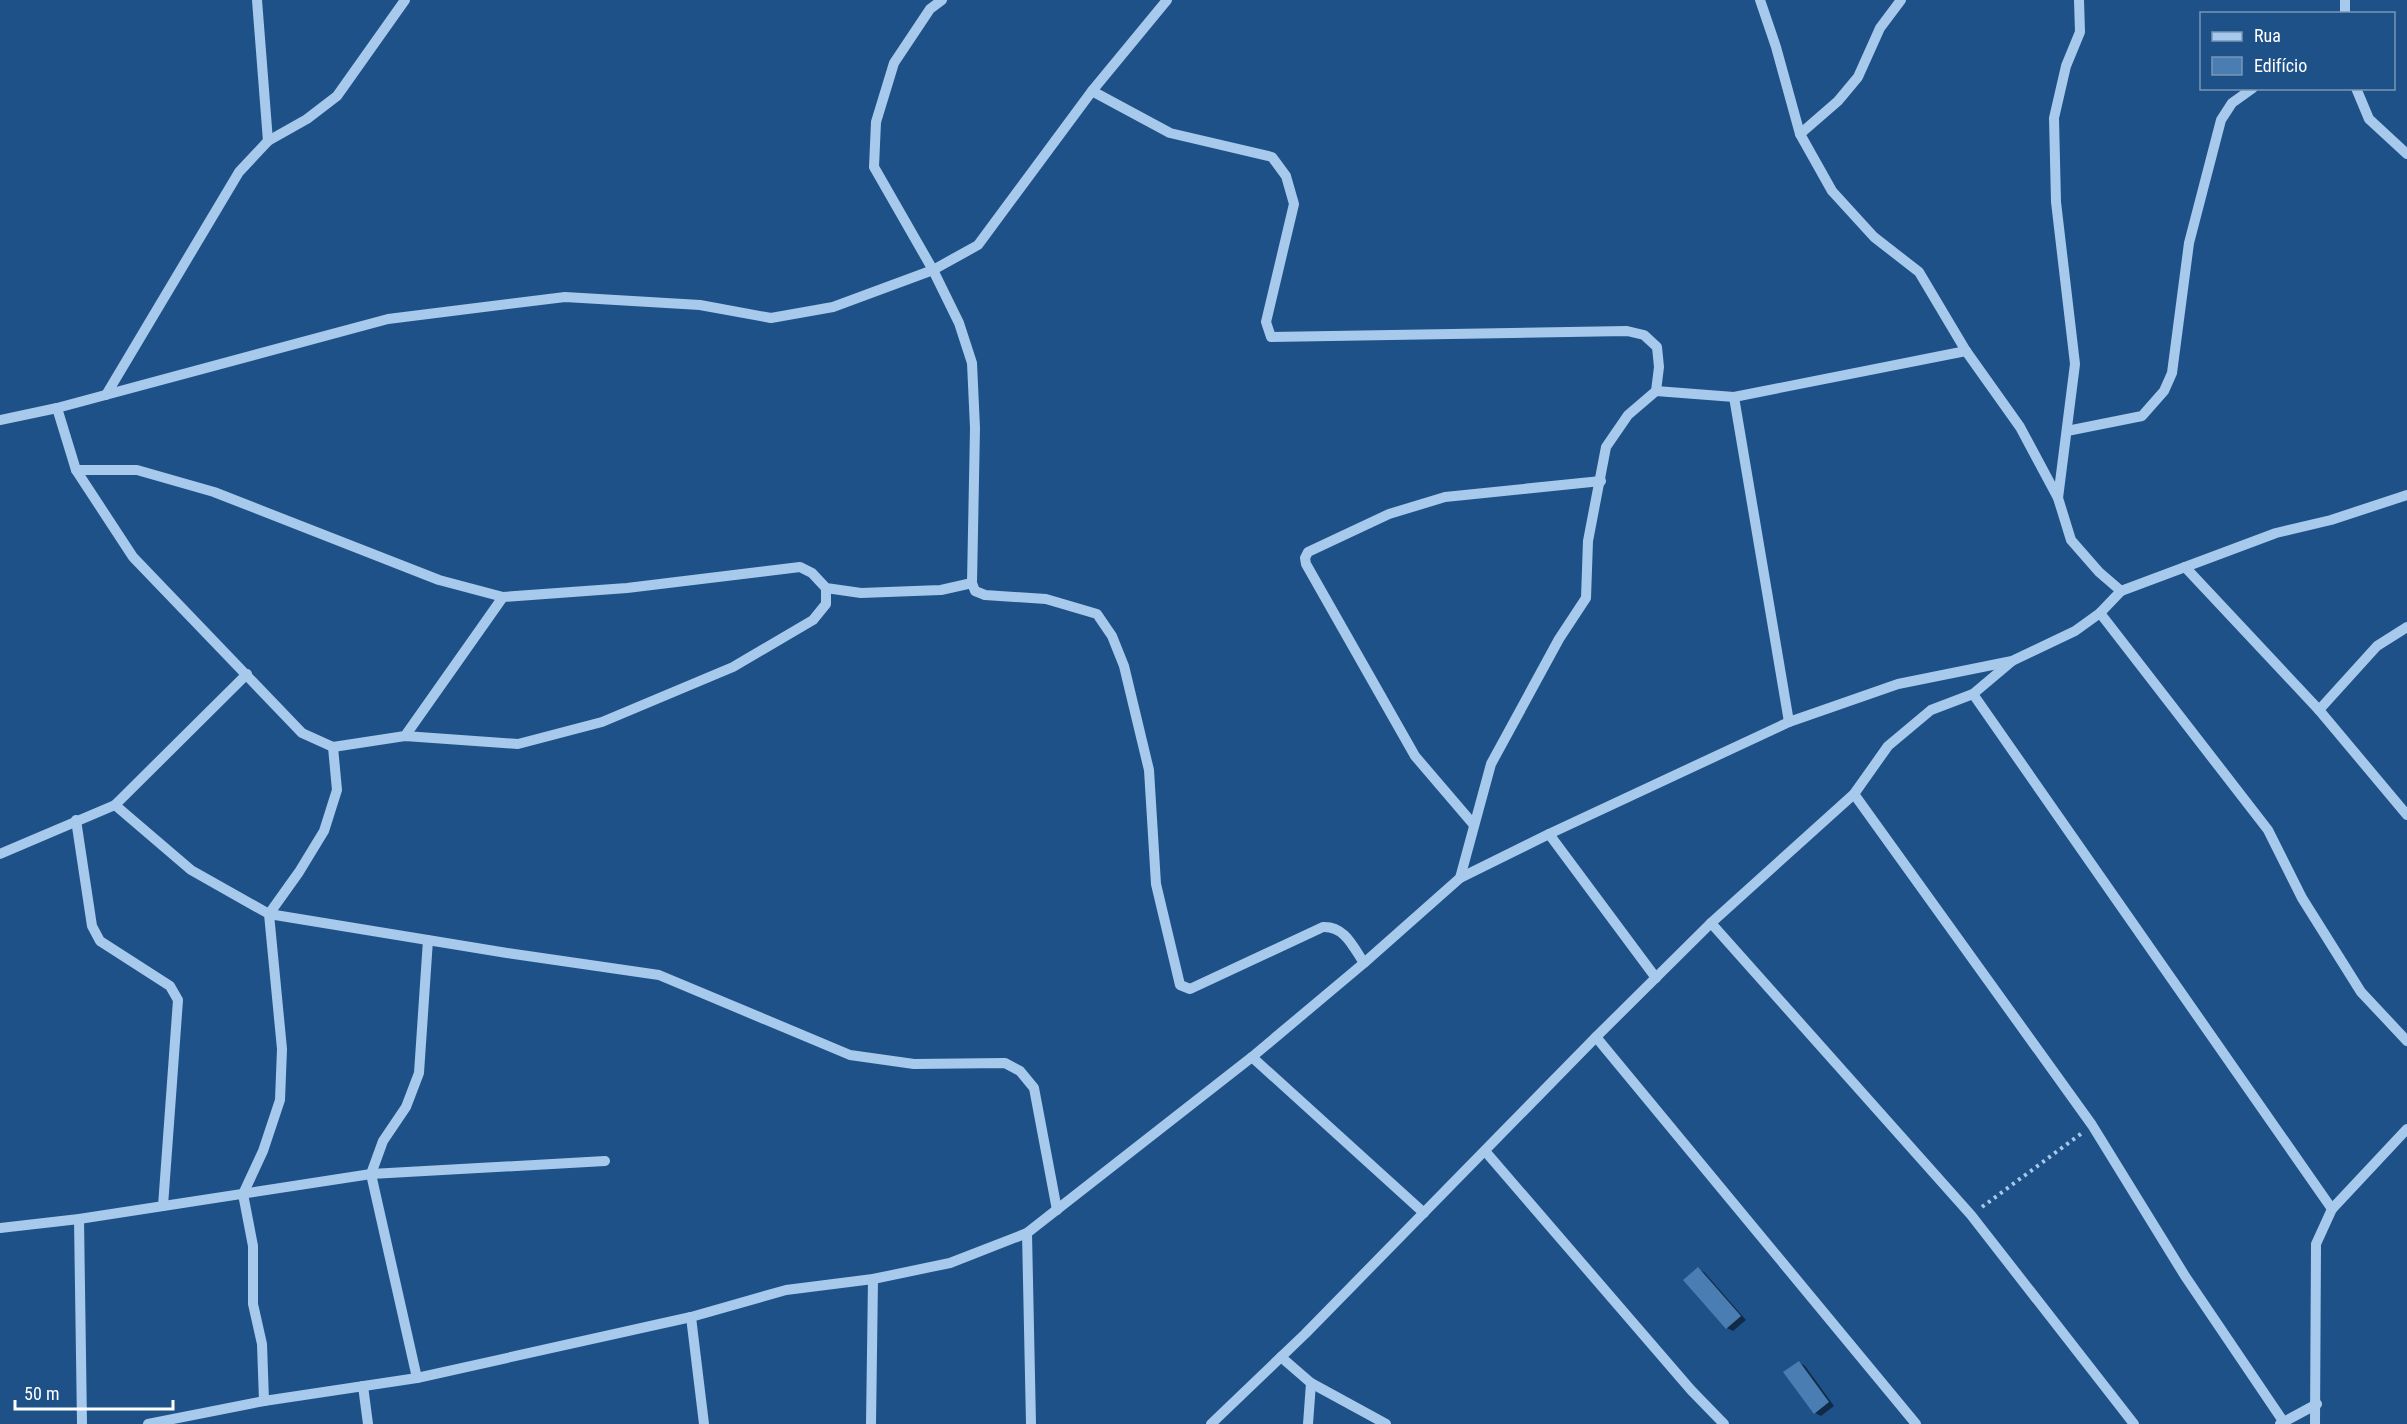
<svg xmlns="http://www.w3.org/2000/svg" width="2407" height="1424" viewBox="0 0 2407 1424" font-family="'Roboto Condensed',sans-serif">
<style>
.shadow{fill:#0007}
.building{fill:#4a7eb2}
.lines{fill:none;stroke-linecap:round;stroke-linejoin:round}
.path{stroke:#a7c9eb;stroke-width:4;stroke-dasharray:3 4.5;stroke-linecap:butt}
.minor{stroke:#a7c9eb;stroke-width:10}
</style>
<rect width="100%" height="100%" fill="#1e5187"/>
<g class="shadow">
<path d="M1698,1269L1704,1272L1746,1320L1733,1331L1727,1328Z"/>
<path d="M1799,1362L1805,1366L1834,1406L1821,1416L1815,1413Z"/>
</g>
<g class="building">
<path d="M1698,1267L1741,1316L1726,1329L1683,1280Z"/>
<path d="M1799,1361L1829,1402L1814,1414L1783,1372Z"/>
</g>
<g class="lines">
<path class="path" d="M1982,1207L2082,1133"/>
<g class="minor">
<path d="M257,0L268,141"/>
<path d="M942,0L930,9L894,63L876,122L874,167L933,270L959,323L972,363L975,428L972,583L975,591L985,595L1046,599L1097,614L1112,636L1124,666L1149,770L1156,884L1180,985L1190,989L1323,927C1345,926 1353,947 1364,963"/>
<path d="M1760,0L1776,47L1800,134L1832,191L1874,237L1919,272L1966,351L2020,427L2058,498L2071,540L2099,572L2121,591"/>
<path d="M2345,14V0"/>
<path d="M2356,88L2369,119L2407,154"/>
<path d="M1092,91L1170,133L1272,157L1286,176L1294,204L1266,322L1271,337L1627,331L1644,335L1657,347L1659,367L1656,391L1628,415L1606,447L1588,541L1586,598L1559,639L1491,764L1460,878"/>
<path d="M1800,134L1838,101L1858,77L1880,28L1901,0"/>
<path d="M1656,391L1734,397L1966,351"/>
<path d="M106,395L239,172L268,141L307,119L337,96L405,0"/>
<path d="M1734,397L1789,722"/>
<path d="M57,408L76,470L133,557L302,733L333,747L405,736L518,744L602,722L733,667L813,620L826,604V588"/>
<path d="M0,420L57,408L388,319L565,297L700,305L771,318L833,307L933,270L978,245L1092,91L1167,0"/>
<path d="M2067,431L2142,416L2164,391L2172,373L2189,243L2221,120L2232,103L2253,88"/>
<path d="M76,470H137L214,492L439,580L503,597L627,588L800,567L812,573L826,588L861,593L941,590L972,583"/>
<path d="M2058,498L2075,364L2056,202L2054,118L2066,66L2080,32L2079,0"/>
<path d="M2185,567L2319,710L2407,815"/>
<path d="M2100,613L2268,830L2302,898L2361,992L2407,1041"/>
<path d="M1973,694L2332,1209"/>
<path d="M2319,710L2377,646L2407,627"/>
<path d="M405,736L503,597"/>
<path d="M1854,794L2092,1125L2185,1276L2283,1421"/>
<path d="M115,805L191,870L269,914L507,953L659,975L850,1055L914,1064L1005,1063L1020,1071L1034,1088L1057,1210"/>
<path d="M76,820L92,926L100,941L170,986L178,1000L163,1206"/>
<path d="M1474,825L1415,756L1306,564L1305,558L1308,552L1389,514L1445,497L1601,481"/>
<path d="M1549,834L1656,978"/>
<path d="M0,854L115,805L247,674"/>
<path d="M1711,923L1971,1215L2134,1424"/>
<path d="M1596,1037L1916,1424"/>
<path d="M1252,1057L1424,1213"/>
<path d="M1485,1151L1691,1390L1724,1424"/>
<path d="M79,1219L82,1424"/>
<path d="M0,1228L79,1219L371,1174L605,1161"/>
<path d="M1027,1233L1031,1424"/>
<path d="M691,1317L704,1424"/>
<path d="M1281,1357L1311,1383L1386,1424"/>
<path d="M417,1378L371,1174L383,1141L406,1107L419,1073L428,940"/>
<path d="M363,1386L368,1424"/>
<path d="M264,1401L262,1344L253,1304V1246L243,1194L263,1151L280,1100L282,1049L269,914L299,872L324,831L337,790L333,747"/>
<path d="M148,1424L264,1401L417,1378L691,1317L786,1290L873,1279L950,1263L1027,1233L1252,1057L1364,963L1460,878L1549,834L1789,722L1898,684L2012,661L2075,631L2100,613L2121,591L2276,533L2331,520L2407,495"/>
<path d="M871,1424L873,1279"/>
<path d="M1211,1424L1305,1334L1596,1037L1711,923L1854,794L1888,746L1931,710L1973,694L2011,662"/>
<path d="M1308,1424L1311,1383"/>
<path d="M2280,1424L2317,1404"/>
<path d="M2315,1424L2316,1244L2332,1209L2407,1129"/>
</g>
</g>
<rect x="2200" y="12" width="195" height="78" fill="#1e5187" stroke="#7897b7" stroke-width="1.5"/>
<rect x="2212" y="32" width="30" height="9" fill="#a7c9eb" stroke="#7897b7" stroke-width="1.5"/>
<text x="2254" y="42" font-size="18" fill="#ffffff">Rua</text>
<rect x="2212" y="57" width="30" height="18" fill="#4a7eb2" stroke="#7897b7" stroke-width="1.5"/>
<text x="2254" y="72" font-size="18" fill="#ffffff">Edifício</text>
<path d="M15 1400v9h158v-9" fill="none" stroke="#ffffff" stroke-width="3"/>
<text x="24" y="1400" font-size="18" fill="#ffffff" stroke="#1e5187" stroke-width="4.5" paint-order="stroke">50 m</text>
</svg>
